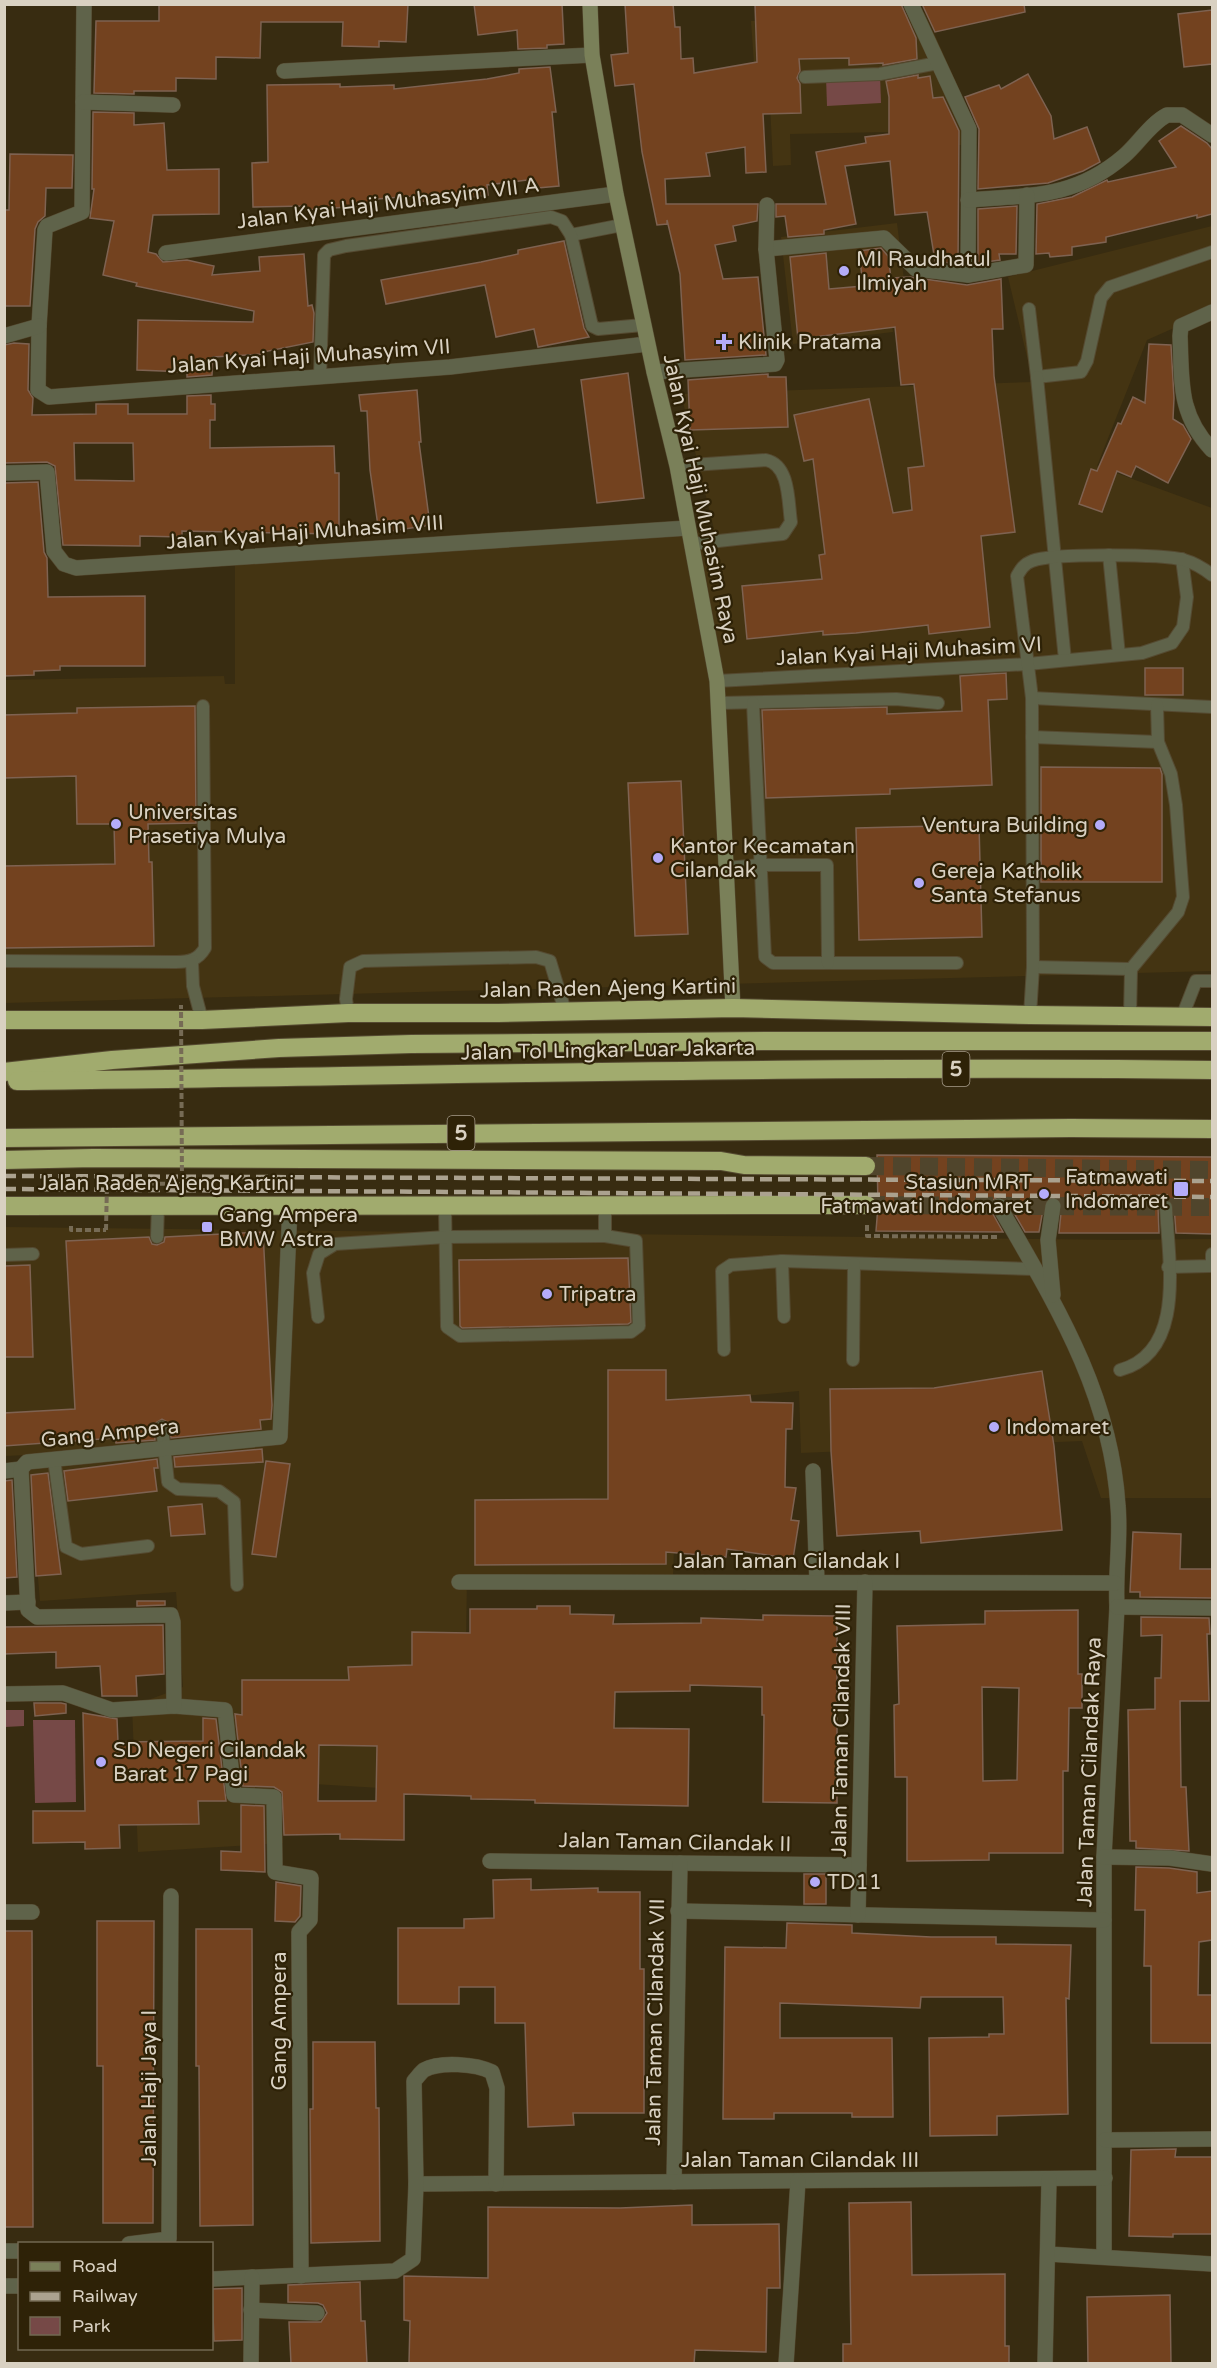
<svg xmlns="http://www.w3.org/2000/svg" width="1217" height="2368" viewBox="0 0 1217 2368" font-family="'Varela Round',sans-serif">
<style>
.built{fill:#443412}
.green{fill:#764947}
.building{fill:#73421f;stroke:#7e6251;stroke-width:1.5;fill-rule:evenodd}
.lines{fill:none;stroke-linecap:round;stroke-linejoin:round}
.highway-tunnel{stroke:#50452c;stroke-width:18;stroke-dasharray:18 9;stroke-linecap:butt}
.lane-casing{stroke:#554a31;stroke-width:14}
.street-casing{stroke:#554a31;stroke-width:16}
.secondary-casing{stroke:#554a31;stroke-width:16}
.highway-casing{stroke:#554a31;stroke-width:20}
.path{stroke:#766b55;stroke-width:4;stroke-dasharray:6 3;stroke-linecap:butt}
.lane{stroke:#5f634a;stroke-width:12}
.street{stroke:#5f634a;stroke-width:15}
.secondary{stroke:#7a8059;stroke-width:15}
.highway{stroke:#a1ab6e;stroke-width:18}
.rail{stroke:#aba28f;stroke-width:4.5;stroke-dasharray:12 6;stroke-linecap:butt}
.path-bridge{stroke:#766b55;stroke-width:4;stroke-dasharray:6 3;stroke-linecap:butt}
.poi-dot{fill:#b4acf9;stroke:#2e2207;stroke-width:2}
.labels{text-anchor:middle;stroke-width:4.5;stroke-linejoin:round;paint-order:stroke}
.shield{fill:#2e2207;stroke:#a69c8a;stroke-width:1.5}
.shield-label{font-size:20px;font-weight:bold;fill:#d9d1c2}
.street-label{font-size:21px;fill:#d9d1c2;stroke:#2e2207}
.poi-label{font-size:21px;fill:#d9d1c2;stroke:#2e2207;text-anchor:start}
</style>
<rect width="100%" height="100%" fill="#382c11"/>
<g class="built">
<path d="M925,13L973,120L972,144L890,151L888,132L790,134L791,165L773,166L768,62L754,63L751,21Z"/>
<path d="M897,223L907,304L890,306L893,332L793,344L781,237Z"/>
<path d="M1212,226V311L1147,340L1097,466L1212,508V971L5,1003L4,680L224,676L225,684H235V560L714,529L681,394L1033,382L1008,277Z"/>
<path d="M5,1227L1119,1240L1212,1239V1498H1101L1082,1441L801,1453L799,1391L679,1402L673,1577L467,1574L464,1793L280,1782L283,1843L138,1852L132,1706L183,1687L176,1592L40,1601L27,1455L5,1456Z"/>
</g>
<g class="green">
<path d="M880,74L881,103L827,106L826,77Z"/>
<path d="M5,1710H24V1726L5,1727Z"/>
<path d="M33,1720H75L76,1802L35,1803Z"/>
</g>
<g class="building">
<path d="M159,4H408L406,42L379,41V47L342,46L343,22H261L260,58L216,57V79L176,78V91H134V94L94,93L96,21H159Z"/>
<path d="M474,4H562L564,44L547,45V48L518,49L517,30L478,35Z"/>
<path d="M625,4H673L675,27H680L681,59L693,58L694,73L757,62L755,4H901L916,38L917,59L883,65V63L849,65V58L799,59L800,71L797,78L800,84L801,113L763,114L766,172L746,173L745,147L706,153L710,176L665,179L666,204H758L757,221L733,226L736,241L715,245L723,279L758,277L766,355L685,360L680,274L667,220V224L657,225L642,152L634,84L615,86L611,55L628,53Z"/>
<path d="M922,4H1024L1025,12L935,32Z"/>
<path d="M1212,10V64L1184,67L1178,14Z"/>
<path d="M550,67L556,112H552L559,186L527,189V180L487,185L488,195L465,198L413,202V196L377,199V205L305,210V206L253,207L252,163L268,162L267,85L340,84V87L394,85V89L487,79L519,73V69Z"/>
<path d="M1028,74L1051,116L1054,139L1087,127L1100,162L1083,171L1048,183L978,189L979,129L965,97L999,85L1001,89Z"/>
<path d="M918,75V78L930,76L933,98L943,97L959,131L958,264L935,261L927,212L895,215L890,161L845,166L856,224L824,230V234L788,237L785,216L776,217V204H826L816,152L866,143L865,137L889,134V97L886,81Z"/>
<path d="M93,112L134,113V125L164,123L167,170L219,169V214L153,215L148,252L156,254L163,262L187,260L214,266L212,275L260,271L259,257L304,254L308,306L312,305L314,313L313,342L263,352V354L213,357L212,375L187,377V372L137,370L138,320L253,322L254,311L136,286L137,283L103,275L114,221L90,218L94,189H92Z"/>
<path d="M1181,126L1207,143L1212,149V214L1197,218V215L1106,237V242L1072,247V255L1050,257L1049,253L1036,254L1037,204L1072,197L1107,180L1108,182L1176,167L1159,141Z"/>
<path d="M10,154L73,155L72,188H46L45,216L38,222L35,229L30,306H4V210H9Z"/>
<path d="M1017,206L1016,254H999L1000,260L978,263V209Z"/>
<path d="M564,241L584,328L589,337L538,347L534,329L496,337L485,285L386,304L381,280L481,262L518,254V250Z"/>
<path d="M881,248L888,256L891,278L910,277L967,285L1001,279L1003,329H992L994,376L1015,532L981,536L990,627L929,634L928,625L856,633L823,635V631L747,639L742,586L822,579L819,555L825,554L813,459L804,461L794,415L869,399L893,513L912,510L908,468L924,466L914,384L901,385L895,327L798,339L790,257L826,253L829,289L863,286L859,251Z"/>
<path d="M14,343L29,344L28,390L33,398L32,415L96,414V404H128V414H187V396L211,395V404H215V420H210V448L334,446L335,473H339V534L182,531V537L140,536V546L63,545L55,466L47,462L4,463V345ZM74,443H133L134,481L75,480Z"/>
<path d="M1149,344L1171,345L1174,398L1173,419L1183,425L1191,439L1168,483L1136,466L1131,477L1117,471L1102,512L1079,504L1091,469L1097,471L1118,423L1121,424L1133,397L1145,403Z"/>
<path d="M628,373L644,498L597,503L581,380Z"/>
<path d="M768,374V377H786L788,427L690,430L688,380Z"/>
<path d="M417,390L421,442H419L430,525L379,533L370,470L367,411H361L359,395Z"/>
<path d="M38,482L44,552L47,558L48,597L145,596V666H60V670L34,671V675L4,676V483Z"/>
<rect x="1145" y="668" width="38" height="27"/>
<path d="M1006,673L1007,699L988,700L992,785L890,789V794L766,798L762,710L887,707V714L962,711L960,676Z"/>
<path d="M195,706L196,823L148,824L149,862H152L154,946L4,948V866L115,864L114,824H77L76,776L4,778V715L77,713V708Z"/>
<path d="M1041,767L1160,768L1162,774V882H1041Z"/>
<path d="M681,781L688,934L635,936L628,783Z"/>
<path d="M979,825L982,937L859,940L856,828Z"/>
<path d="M877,1155L1212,1157V1234L1176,1233L1174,1206L1172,1202L1166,1199L1161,1201L1158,1207L1159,1233H1059L1062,1203L1054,1196L1046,1200L1044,1204L1039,1232H1025L1007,1201L1000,1196L991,1201L989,1207L1003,1232L876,1231L878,1206Z"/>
<path d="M263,1232L272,1405L271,1419L260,1420L261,1429L171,1438L169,1423L162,1419L154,1424L155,1440L116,1443L115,1438L4,1446V1413L75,1409L66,1241L149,1237L152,1244L157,1245L164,1242L165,1237Z"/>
<path d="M628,1258L631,1322L628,1324L462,1328L460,1326L459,1260Z"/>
<path d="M30,1265L33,1357H4V1266Z"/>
<path d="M608,1370H666V1400L750,1395L751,1402L793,1403L792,1429H786L785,1487L796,1488L791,1520L799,1521L793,1559L727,1549L726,1557L666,1552V1564L475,1565V1500L608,1499Z"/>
<path d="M1042,1371L1054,1446L1062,1530L921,1543L920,1531L837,1536L831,1451L830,1389L934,1388Z"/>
<path d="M262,1449L263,1462L175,1467L174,1457Z"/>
<path d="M157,1459L158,1468H154L157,1491L68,1501L64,1471Z"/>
<path d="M266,1461L290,1464L276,1557L252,1554Z"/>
<path d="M48,1473L61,1574L36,1576L31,1475Z"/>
<path d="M12,1480L17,1577L4,1578V1481Z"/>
<path d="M202,1504L205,1534L171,1536L168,1507Z"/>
<path d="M1133,1532L1181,1534L1180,1569H1212V1598L1140,1597V1592H1130Z"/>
<path d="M137,1601H165V1605L137,1606Z"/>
<path d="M537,1606H570V1614L614,1615L613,1624L701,1623V1618L763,1620V1615L837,1616V1803L763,1802L764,1715H762V1687L690,1685V1691L615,1692L614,1728L689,1729L688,1806L535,1803V1800L471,1799V1796L404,1794V1840L340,1839V1834L284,1835L282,1792L274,1787L243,1786L235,1714L242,1715V1680H349L348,1667L412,1665V1632L470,1633V1609H537ZM319,1745L377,1746L376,1801H318Z"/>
<path d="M1078,1610V1674H1082V1708H1069L1068,1771H1063V1853H989V1860L907,1861V1777H895L894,1705L899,1704L897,1626L985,1624V1611ZM982,1687L1019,1688L1017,1780L983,1781Z"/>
<path d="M1141,1617L1209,1618L1210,1634H1207L1209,1701H1180L1181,1787H1186L1189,1851L1136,1848V1841H1130L1128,1710L1155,1709V1678H1161L1162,1635L1141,1636Z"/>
<path d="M163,1625L164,1674L136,1676L137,1696H102L100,1666L56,1668V1652L4,1654V1627Z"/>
<path d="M34,1703H61L66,1704V1713L35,1716Z"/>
<path d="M83,1713L117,1719L118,1742L203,1741V1718L216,1719L226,1801H198L199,1824L119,1825L120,1848L85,1849V1842L33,1843V1811H85Z"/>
<path d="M241,1805L264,1806L265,1872L221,1870V1851L241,1852Z"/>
<path d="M1136,1867L1169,1868L1197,1872V1893L1212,1891V1940L1199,1942L1198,1995H1212V2043H1151V1966H1144L1145,1910H1135Z"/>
<rect x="804" y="1874" width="22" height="30"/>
<path d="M531,1879V1890L598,1888V1892H640V1969H644V2113H573L574,2125L528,2127L525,2023H495V1987H459V2004H398V1928H464V1919L494,1918L493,1880Z"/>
<path d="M276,1882L301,1886L300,1916L295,1922L275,1921Z"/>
<path d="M97,1921H154L153,2223H103V2066H97Z"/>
<path d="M787,1923L852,1925V1933L931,1937H996V1944L1071,1945L1069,1999L1066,1998L1068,2114L997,2116V2135L930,2136L929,2038L989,2037V2034H1004L1003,1997H921L920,2008L780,2003V2038H892L893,2117H852V2113H774V2119H723L725,1947L786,1948Z"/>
<path d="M196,1929H252L253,2225L200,2226L199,2066H196Z"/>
<path d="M4,1931H32L33,2227H4Z"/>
<path d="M313,2042H375L376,2108H379L380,2241L311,2243L310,2109H313Z"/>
<path d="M1176,2149L1175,2157H1212V2234H1173V2237L1129,2236L1131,2150Z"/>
<path d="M911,2202L912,2275L1005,2274V2346H1009V2364H843V2344H851L849,2203Z"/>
<path d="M692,2205V2225L779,2224L780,2288H767L766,2352L695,2350L694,2364H409L410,2321L404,2320V2276L488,2278V2207L620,2208Z"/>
<path d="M360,2282L361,2321H365L367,2364H291L289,2322H321L327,2313L323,2305L318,2303L288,2302V2285Z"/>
<path d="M242,2288V2340L214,2341L212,2289Z"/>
<path d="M1170,2295L1171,2364H1088L1087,2297Z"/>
</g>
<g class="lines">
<g class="highway-tunnel">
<path d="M866,1166L1212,1170"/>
<path d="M867,1205L1212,1207"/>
</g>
<defs>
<g id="lane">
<path d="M805,77L880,74L938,63"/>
<path d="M571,235L622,225"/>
<path d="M1029,309L1037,377L1081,372L1087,361L1101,298L1110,287L1212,252"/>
<path d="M320,375L324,255L329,250L346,246L551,217L562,221L571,235L592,326L598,329L643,325"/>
<path d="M1037,377L1065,660"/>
<path d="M677,466L766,460C790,465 788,502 791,522L783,534L691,544"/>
<path d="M1109,555L1119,655"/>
<path d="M717,681L1028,664L1142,653L1172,643L1183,627L1187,597L1182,559"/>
<path d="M1032,698L1212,707"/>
<path d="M719,703L896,699L938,703"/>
<path d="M753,703L765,957L773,963H957"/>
<path d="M1032,737L1158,742"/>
<path d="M726,868L760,865H827L828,963"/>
<path d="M4,961L176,962C189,962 198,960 205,948L203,706"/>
<path d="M192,961L193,986L202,1020"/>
<path d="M1033,967L1131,969"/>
<path d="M348,1013L346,999L350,967L363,961L536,957L550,961L565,1011"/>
<path d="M1030,1015L1033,967L1032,698L1017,576C1021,569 1024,564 1032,561C1051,553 1164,554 1184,560C1195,563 1203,568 1212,575"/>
<path d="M1130,1016L1131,969L1178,912L1183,897L1176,805L1171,774L1158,742L1157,705"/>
<path d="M1182,1017L1196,981H1212"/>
<path d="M445,1205L447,1327L460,1336L631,1332L639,1326L636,1241L605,1236"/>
<path d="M157,1237L158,1205"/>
<path d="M4,1255L33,1254"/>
<path d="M782,1261L784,1317"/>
<path d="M1168,1267L1210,1266L1212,1265V1254"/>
<path d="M318,1317L313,1273L319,1254L335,1244L446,1237L605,1236V1205"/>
<path d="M724,1350L722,1271L731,1265L782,1261L1034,1269"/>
<path d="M853,1360L854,1264"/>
<path d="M1120,1370C1187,1352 1168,1259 1166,1207"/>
<path d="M162,1427L168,1482L178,1489L219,1491L234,1502L237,1585"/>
<path d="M54,1459L66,1547L81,1554L148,1546"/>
</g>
<g id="street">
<path d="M84,4L82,212L47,226L45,230L39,326L38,390L49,397L450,367L647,344"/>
<path d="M911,4L969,129L968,275"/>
<path d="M284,71L592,55"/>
<path d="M83,102L173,105"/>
<path d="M968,200C1029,195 1074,199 1124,156C1138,144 1150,124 1167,115H1182L1212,135"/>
<path d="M766,249L884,238L916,269L968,275L1026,265L1027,195"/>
<path d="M166,253L616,194"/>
<path d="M1212,312L1181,326L1180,336C1182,382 1178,414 1212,450"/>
<path d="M4,336L39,326"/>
<path d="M654,372L775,364L777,360L766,249L767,205"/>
<path d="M4,473L47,472L54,551L64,564L76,568L688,528"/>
<path d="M999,1206C1054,1302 1111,1392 1118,1506C1121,1540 1115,1573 1117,1607L1104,1857V2256"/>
<path d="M1053,1206L1048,1240L1053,1295"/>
<path d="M4,1471L21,1469"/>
<path d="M813,1471L817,1582"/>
<path d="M459,1582L1115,1583"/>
<path d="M4,1603L28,1602"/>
<path d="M1117,1607L1212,1608"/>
<path d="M4,1694L63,1693L112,1710L174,1706L225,1710L234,1795L274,1797L275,1872L311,1878L310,1920L299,1932L301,2276"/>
<path d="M174,1706L173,1622L171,1615L37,1617L28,1610L21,1469L27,1462L280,1437L290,1206"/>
<path d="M1104,1857L1170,1858L1212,1864"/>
<path d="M490,1861L859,1865"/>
<path d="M678,1911L1104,1920"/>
<path d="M4,1912H32"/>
<path d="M858,1915L865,1582"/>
<path d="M1105,2140L1212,2139"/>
<path d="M674,2182L680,1863"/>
<path d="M416,2184L1105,2178"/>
<path d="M129,2244L169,2239L171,1896"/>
<path d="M4,2251H20"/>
<path d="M1048,2254L1212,2264"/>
<path d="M212,2279L395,2271L413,2259L416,2184L414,2081C417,2078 421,2072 424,2070C440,2061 476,2064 492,2072L497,2088L496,2184"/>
<path d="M4,2286H20"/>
<path d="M251,2310L317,2313"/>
<path d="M251,2364L252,2277"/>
<path d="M786,2364L798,2181"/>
<path d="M1045,2364L1049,2179"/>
</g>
<path id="secondary" d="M590,4L592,55L616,194L654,372L677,466L717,681L733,1008"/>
<g id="highway">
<path d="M4,1020H202L348,1013H498L733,1008L1030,1015L1212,1017"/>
<path d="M4,1072L112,1060L279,1048L411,1044L774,1041H1212"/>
<path d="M17,1081C416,1076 814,1065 1212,1070"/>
<path d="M4,1138L1071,1128L1212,1129"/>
<path d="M4,1160L93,1158L721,1161L744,1165L866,1166"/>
<path d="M4,1206L867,1205"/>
</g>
</defs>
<use href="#lane" class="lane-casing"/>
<use href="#street" class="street-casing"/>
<use href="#secondary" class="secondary-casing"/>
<use href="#highway" class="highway-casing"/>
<g class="path">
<path d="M867,1225V1236L998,1237"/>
<path d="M71,1226V1230H106"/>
</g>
<use href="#lane" class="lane"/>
<use href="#street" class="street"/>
<use href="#secondary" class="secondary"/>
<use href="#highway" class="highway"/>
<g class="rail">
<path d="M4,1176L1212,1181"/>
<path d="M4,1189L1212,1197"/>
</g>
<path class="path-bridge" d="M106,1230L107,1183L182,1184L181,1005"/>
</g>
<g class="poi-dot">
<circle cx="844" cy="271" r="6"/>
<path d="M721 333h6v6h6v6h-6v6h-6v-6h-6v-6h6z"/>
<circle cx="116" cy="824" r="6"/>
<circle cx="1100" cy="825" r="6"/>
<circle cx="658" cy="858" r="6"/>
<circle cx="919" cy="883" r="6"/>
<rect x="1173" y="1181" width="16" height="16" rx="3"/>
<circle cx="1044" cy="1194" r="6"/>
<rect x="201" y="1221" width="12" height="12" rx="3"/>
<circle cx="547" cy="1294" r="6"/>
<circle cx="994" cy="1427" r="6"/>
<circle cx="101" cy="1762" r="6"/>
<circle cx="815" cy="1882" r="6"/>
</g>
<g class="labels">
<g class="shield">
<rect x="942.5" y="1052" width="27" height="34" rx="4.5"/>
<rect x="447.5" y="1116" width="27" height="34" rx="4.5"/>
</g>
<g class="shield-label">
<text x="956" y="1076">5</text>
<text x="461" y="1140">5</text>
</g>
<g class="street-label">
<text transform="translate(388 203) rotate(-7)" y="7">Jalan Kyai Haji Muhasyim VII A</text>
<text transform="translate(309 356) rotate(-4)" y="7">Jalan Kyai Haji Muhasyim VII</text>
<text transform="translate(701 499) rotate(78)" y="7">Jalan Kyai Haji Muhasim Raya</text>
<text transform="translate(305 532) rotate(-4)" y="7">Jalan Kyai Haji Muhasim VIII</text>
<text transform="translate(909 651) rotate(-3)" y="7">Jalan Kyai Haji Muhasim VI</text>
<text transform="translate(608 988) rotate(-1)" y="7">Jalan Raden Ajeng Kartini</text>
<text transform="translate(608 1050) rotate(-1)" y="7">Jalan Tol Lingkar Luar Jakarta</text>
<text x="166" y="1190">Jalan Raden Ajeng Kartini</text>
<text transform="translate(110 1433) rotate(-6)" y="7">Gang Ampera</text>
<text x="787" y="1568">Jalan Taman Cilandak I</text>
<text transform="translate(841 1730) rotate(-89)" y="7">Jalan Taman Cilandak VIII</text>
<text transform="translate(1089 1772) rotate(-88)" y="7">Jalan Taman Cilandak Raya</text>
<text transform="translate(675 1842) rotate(1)" y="7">Jalan Taman Cilandak II</text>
<text transform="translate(279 2021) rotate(-90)" y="7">Gang Ampera</text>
<text transform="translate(655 2022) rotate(-89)" y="7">Jalan Taman Cilandak VII</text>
<text transform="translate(149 2088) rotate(-90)" y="7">Jalan Haji Jaya I</text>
<text x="800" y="2167">Jalan Taman Cilandak III</text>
</g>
<g class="poi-label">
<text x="856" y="266">MI Raudhatul<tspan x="856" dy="24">Ilmiyah</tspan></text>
<text x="738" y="349">Klinik Pratama</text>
<text x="128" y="819">Universitas<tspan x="128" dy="24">Prasetiya Mulya</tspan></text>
<text x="1088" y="832" text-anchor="end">Ventura Building</text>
<text x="670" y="853">Kantor Kecamatan<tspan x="670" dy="24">Cilandak</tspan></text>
<text x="931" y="878">Gereja Katholik<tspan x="931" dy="24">Santa Stefanus</tspan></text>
<text x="1168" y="1184" text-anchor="end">Fatmawati<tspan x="1168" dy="24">Indomaret</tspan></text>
<text x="1032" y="1189" text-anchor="end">Stasiun MRT<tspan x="1032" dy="24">Fatmawati Indomaret</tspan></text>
<text x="219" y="1222">Gang Ampera<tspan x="219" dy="24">BMW Astra</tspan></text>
<text x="559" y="1301">Tripatra</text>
<text x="1006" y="1434">Indomaret</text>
<text x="113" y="1757">SD Negeri Cilandak<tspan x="113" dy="24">Barat 17 Pagi</tspan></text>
<text x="827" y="1889">TD11</text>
</g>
</g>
<rect width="1217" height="2368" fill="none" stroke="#d9d1c2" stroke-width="12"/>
<rect x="18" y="2242" width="195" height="108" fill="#2e2207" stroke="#726852" stroke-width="1.5"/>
<rect x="30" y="2262" width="30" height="9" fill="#7a8059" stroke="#726852" stroke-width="1.5"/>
<text x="72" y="2272" font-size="18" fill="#d9d1c2">Road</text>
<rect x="30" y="2292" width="30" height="9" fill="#aba28f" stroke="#726852" stroke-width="1.5"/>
<text x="72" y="2302" font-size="18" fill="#d9d1c2">Railway</text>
<rect x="30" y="2317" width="30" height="18" fill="#764947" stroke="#726852" stroke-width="1.5"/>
<text x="72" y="2332" font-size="18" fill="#d9d1c2">Park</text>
</svg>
